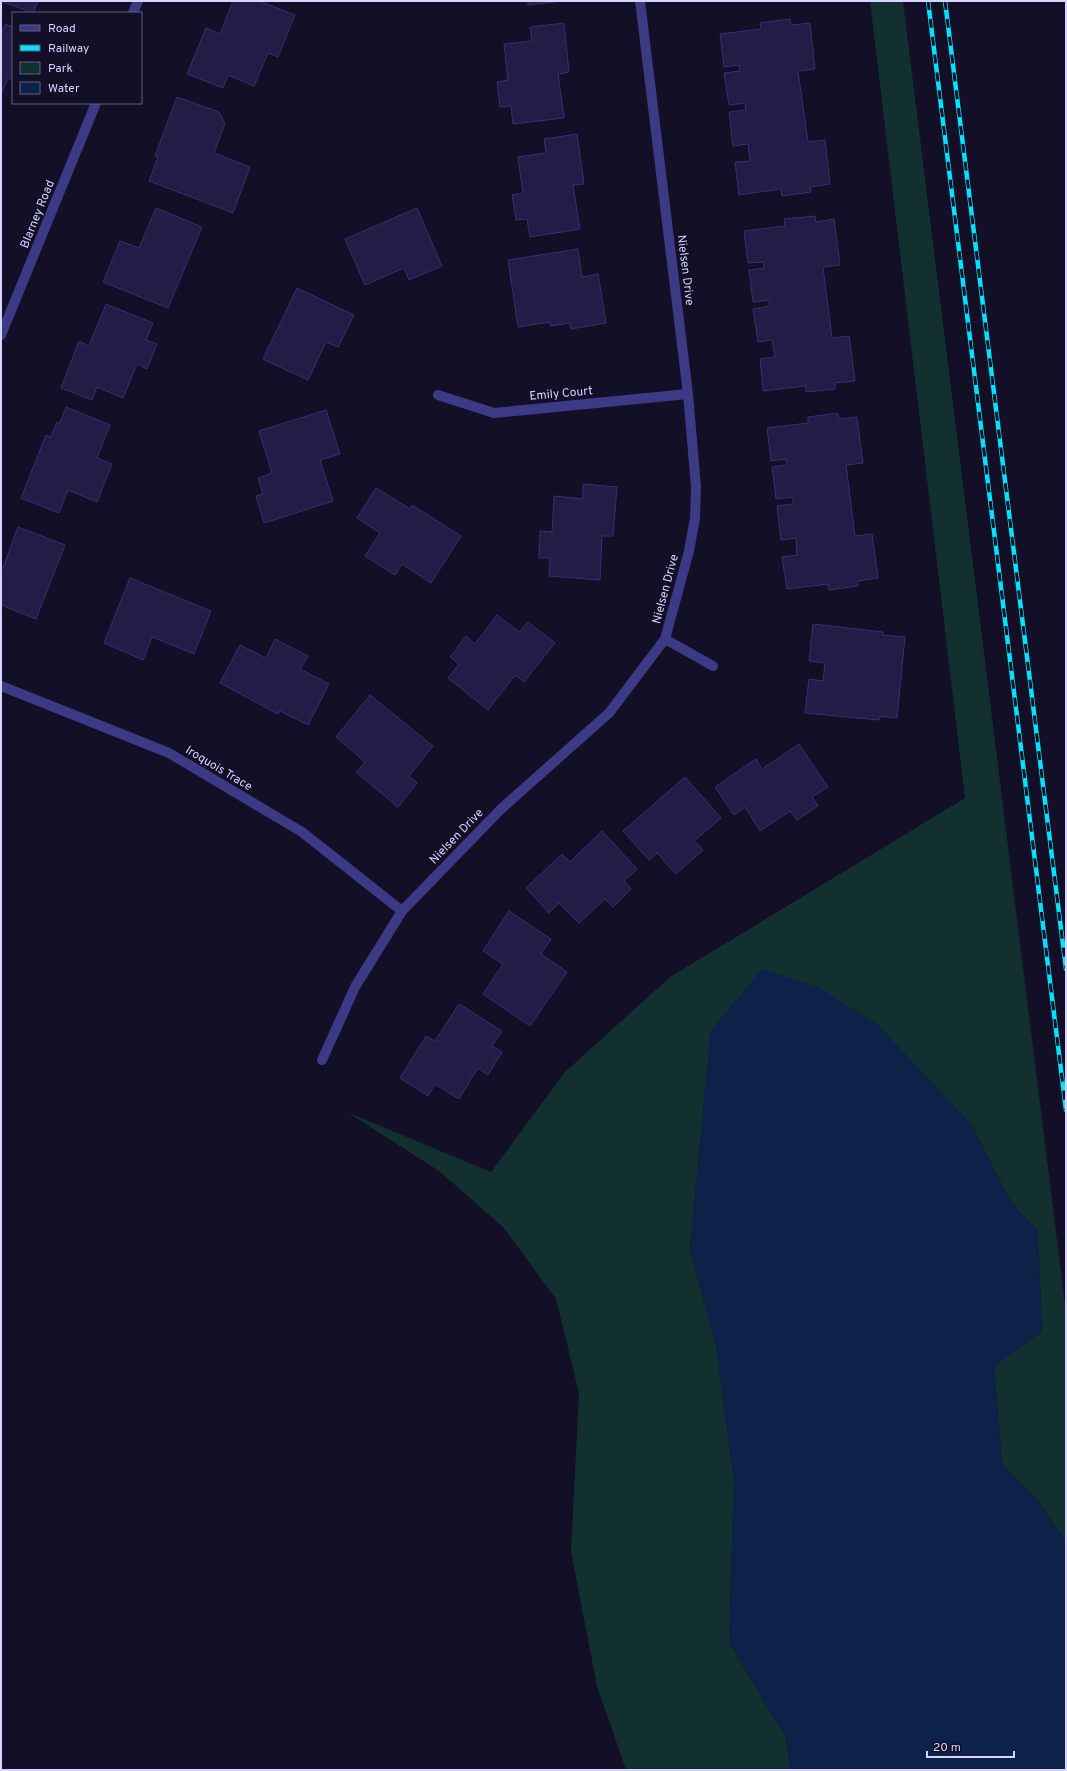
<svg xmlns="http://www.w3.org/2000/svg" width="1067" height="1771" viewBox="0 0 1067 1771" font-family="Overpass,sans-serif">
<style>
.green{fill:#12302f}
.water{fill:#0c2248}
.building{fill:#241b47;stroke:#3b2d73}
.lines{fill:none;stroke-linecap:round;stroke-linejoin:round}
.street{stroke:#3d3a85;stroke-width:10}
.rail-casing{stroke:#00e5ff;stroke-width:4.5}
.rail{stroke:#130f26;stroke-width:3;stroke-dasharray:9;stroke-linecap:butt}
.labels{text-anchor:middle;stroke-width:3;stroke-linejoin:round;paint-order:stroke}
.street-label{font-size:12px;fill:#d9d4ff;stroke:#130f26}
</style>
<rect width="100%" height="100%" fill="#130f26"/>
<path class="green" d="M870,1H903L1066,1313V1541L1035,1497L1002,1466L994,1366L1042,1331L1038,1232L1012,1204L971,1124L711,1030L690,1249L716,1345L734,1481L729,1642L786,1738L790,1770H626L597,1686L571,1552L579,1393L556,1299L504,1228L439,1171L347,1112L491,1172L565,1072L670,977L965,798Z"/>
<path class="water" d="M762,969L818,987L878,1025L971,1124L1012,1204L1038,1232L1042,1331L994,1366L1002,1466L1035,1497L1066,1541V1770H790L786,1738L729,1642L734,1481L716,1345L690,1249L711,1030Z"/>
<g class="building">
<path d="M1,1H38L33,13Z"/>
<path d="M233,1H259L295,15L278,57L268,53L254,86L228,75L223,88L187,74L206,28L220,34Z"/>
<path d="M528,1H562L528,5Z"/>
<path d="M790,19L791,25L810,23L815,69L798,71L808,142L825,140L830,184L810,187L811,192L782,196L781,189L739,195L735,162L750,161L748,144L733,146L729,112L746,110L745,103L729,105L724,73L740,71L739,65L724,67L720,34L761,29L760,23Z"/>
<path d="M564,23L569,72L558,74L564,118L513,124L511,106L500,107L497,82L508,80L504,44L532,41L530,27Z"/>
<path d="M5,24L13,27V80L8,78L1,95V35Z"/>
<path d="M177,97L219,112L225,124L214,153L250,167L233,213L149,181L158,157L155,156Z"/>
<path d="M577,134L584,184L573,185L580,229L530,237L527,219L516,220L512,195L523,193L518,157L546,153L544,139Z"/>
<path d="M156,208L202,227L168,308L103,282L120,241L139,248Z"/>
<path d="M417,208L442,266L409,280L404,268L365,285L345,239Z"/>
<path d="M815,216L816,222L834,219L840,265L823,267L832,338L849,336L855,381L835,383V389L806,392V386L763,391L760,359L775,357L772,340L758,342L753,309L770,306L769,300L753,302L749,270L764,268L763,262L748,263L744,231L785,226L784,219Z"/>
<path d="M578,249L582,277L598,274L606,323L571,329L570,323L550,326V322L518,327L508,260Z"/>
<path d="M297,288L354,315L338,347L326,342L308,380L263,359Z"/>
<path d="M106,304L153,323L146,340L157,344L147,369L137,364L123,398L97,387L92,400L61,388L79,341L89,346Z"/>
<path d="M66,407L110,425L97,458L112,464L97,502L68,490L59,513L21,498L46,435L51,437L57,422L60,423Z"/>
<path d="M326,410L340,454L320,460L333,501L264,523L256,496L263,494L258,478L272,473L259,431Z"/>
<path d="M838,413L839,419L857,417L863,463L846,465L855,536L872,534L878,578L858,581V586L829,590L828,584L787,589L782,557L797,555L796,538L781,540L777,506L793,504V497L776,499L772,467L787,465L786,459L771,461L767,428L808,423V417Z"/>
<path d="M583,484L617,487L613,536H602L600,580L549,576L550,558H539L540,531L552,532L554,496L583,499Z"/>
<path d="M376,488L410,509L412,505L461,536L431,583L402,564L395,575L365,556L380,533L357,518Z"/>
<path d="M18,527L65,545L36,619L1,605V567L3,568Z"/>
<path d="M130,578L211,611L194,654L152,637L143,660L104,643Z"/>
<path d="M497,615L519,632L528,622L555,643L524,682L515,675L488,710L448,678L459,664L450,657L466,636L475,644Z"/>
<path d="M813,624L883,632V635L905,637L897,718L880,716L879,720L805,713L809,679L823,681L825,663L809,661Z"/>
<path d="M275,639L308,656L300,669L329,684L308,725L280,711L278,714L220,683L240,645L266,658Z"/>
<path d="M370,695L433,746L409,776L417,783L398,807L356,772L365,762L336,737Z"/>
<path d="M799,744L828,787L812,797L818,806L797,820L790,811L760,831L745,807L734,815L715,787L756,759L762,769Z"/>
<path d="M685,777L721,818L694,841L703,850L676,874L657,853L649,860L623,831Z"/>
<path d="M602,831L637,869L624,881L631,889L613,907L605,899L579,923L559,903L549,913L526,888L562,854L570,862Z"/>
<path d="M509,911L551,939L541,954L567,972L530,1026L483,994L503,964L483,951Z"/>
<path d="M459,1004L502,1031L492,1046L502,1052L488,1075L478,1068L459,1099L435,1084L428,1096L400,1078L426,1036L435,1041Z"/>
</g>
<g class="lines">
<g class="street">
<path d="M133,13L138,1"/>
<path d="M1,335L96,103"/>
<path d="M438,395L494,413L688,394"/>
<path d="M665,639L713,666"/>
<path d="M1,686L169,753L302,832L402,911"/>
<path d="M322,1060L355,987L402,911L501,809L609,713L665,639L689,551L695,518L696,487L688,394L640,1"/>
</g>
<defs>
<g id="rail">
<path d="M928,1L1066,1110"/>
<path d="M945,1L1066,969"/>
</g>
</defs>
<use href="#rail" class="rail-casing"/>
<use href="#rail" class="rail"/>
</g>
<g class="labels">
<g class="street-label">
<text transform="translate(37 214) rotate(-68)" y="4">Blarney Road</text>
<text transform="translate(686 270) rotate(83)" y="4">Nielsen Drive</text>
<text transform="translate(561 393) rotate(-5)" y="4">Emily Court</text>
<text transform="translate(665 589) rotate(-75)" y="4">Nielsen Drive</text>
<text transform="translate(219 768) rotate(31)" y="4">Iroquois Trace</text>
<text transform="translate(456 836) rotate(-46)" y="4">Nielsen Drive</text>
</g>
</g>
<rect width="1067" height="1771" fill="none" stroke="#d9d4ff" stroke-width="4"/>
<rect x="12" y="12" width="130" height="92" fill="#130f26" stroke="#625e7d"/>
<rect x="20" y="25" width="20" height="6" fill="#3d3a85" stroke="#625e7d"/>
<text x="48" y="32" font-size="12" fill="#d9d4ff">Road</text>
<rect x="20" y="45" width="20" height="6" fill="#00e5ff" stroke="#625e7d"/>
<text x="48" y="52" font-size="12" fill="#d9d4ff">Railway</text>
<rect x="20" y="62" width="20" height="12" fill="#12302f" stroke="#625e7d"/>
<text x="48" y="72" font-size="12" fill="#d9d4ff">Park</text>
<rect x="20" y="82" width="20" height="12" fill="#0c2248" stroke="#625e7d"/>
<text x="48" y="92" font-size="12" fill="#d9d4ff">Water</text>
<path d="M927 1751v6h87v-6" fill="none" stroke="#d9d4ff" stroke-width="2"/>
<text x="933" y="1751" font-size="12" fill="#d9d4ff" stroke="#130f26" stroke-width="3" paint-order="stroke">20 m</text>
</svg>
